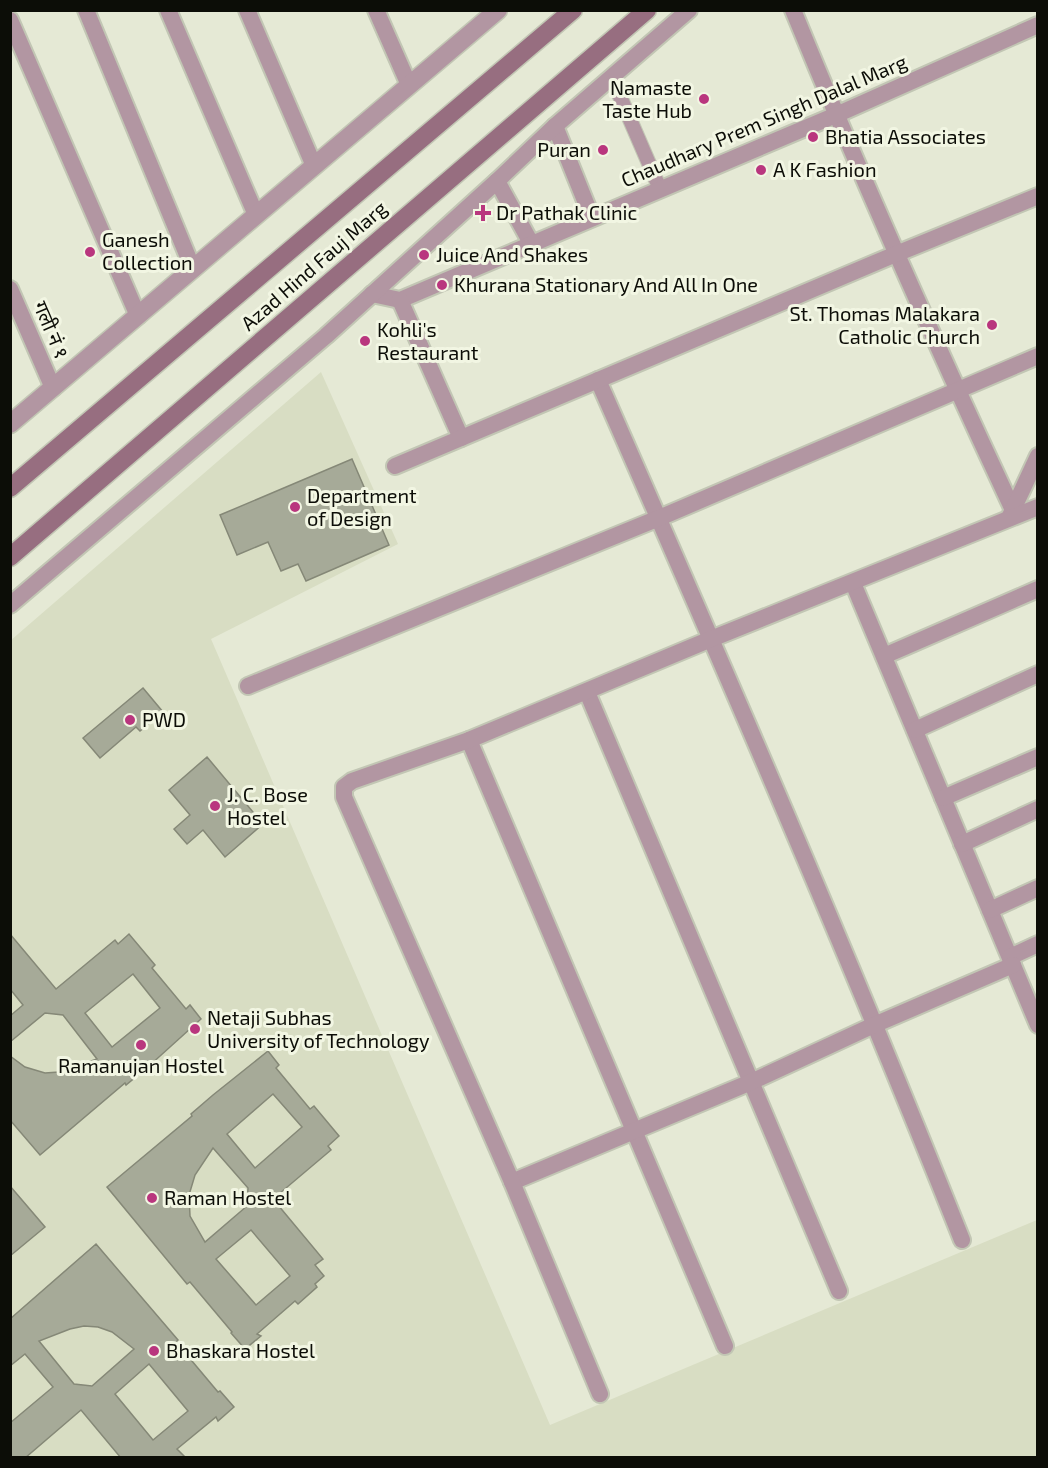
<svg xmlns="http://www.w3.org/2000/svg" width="1048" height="1468" viewBox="0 0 1048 1468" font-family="'Exo 2','Noto Sans Devanagari',sans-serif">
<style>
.built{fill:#d8ddc3}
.building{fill:#a6aa98;stroke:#858877;stroke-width:1.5;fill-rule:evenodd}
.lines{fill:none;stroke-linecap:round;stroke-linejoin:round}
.pedestrian-casing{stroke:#c2c6b4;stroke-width:16}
.minor-casing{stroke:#c2c6b4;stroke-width:20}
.tertiary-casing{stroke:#c2c6b4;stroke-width:21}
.secondary-casing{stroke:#c2c6b4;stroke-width:21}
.pedestrian{stroke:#b296a2;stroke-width:14}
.minor{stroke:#b296a2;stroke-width:16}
.tertiary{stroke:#b296a2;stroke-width:18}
.secondary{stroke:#976e80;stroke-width:18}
.poi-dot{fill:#b9367e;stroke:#f2f6e3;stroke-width:2}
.labels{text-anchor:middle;stroke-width:6;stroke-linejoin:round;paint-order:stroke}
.poi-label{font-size:20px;fill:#0c0d07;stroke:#f2f6e3;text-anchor:start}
.street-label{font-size:20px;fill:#0c0d07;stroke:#f2f6e3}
</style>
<rect width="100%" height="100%" fill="#e5e9d5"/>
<path class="built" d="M321,372L398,544L211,639L550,1425L1037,1220V1457H11L10,641Z"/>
<g class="building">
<path d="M352,459L389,545L306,581L298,564L281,571L268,542L237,555L220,515Z"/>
<path d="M143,688L163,712L140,731L136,727L100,758L83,738Z"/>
<path d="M207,757L263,824L225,857L203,830L187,844L174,829L190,815L169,790Z"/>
<path d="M10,934L56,989L115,940L118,944L129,934L155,965L152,968L186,1009L190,1005L201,1019L149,1066L126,1085L125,1083L40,1155L10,1120V1056L25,1067L45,1073L59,1072L97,1059L63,1015L45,1013L10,1042V1016L23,1005L10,989ZM133,974L160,1008L112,1047L85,1013Z"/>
<path d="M268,1051L279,1065L276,1068L310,1109L314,1106L339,1136L328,1146L331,1150L273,1199L323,1259L315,1265L324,1276L315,1284L317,1287L298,1304L295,1301L257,1334L261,1336L245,1349L231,1333L232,1332L190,1282L187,1284L107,1187L192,1116L191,1114L213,1095ZM273,1094L302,1127L255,1168L227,1134ZM213,1148L248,1188L247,1206L205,1242L190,1216L189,1195L195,1175ZM251,1230L290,1276L256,1305L216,1259Z"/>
<path d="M10,1186L45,1227L10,1256Z"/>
<path d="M96,1244L178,1340L176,1342L218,1392L220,1391L234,1407L218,1421L216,1417L177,1449L186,1458H121L81,1410L25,1458H10V1423L53,1387L25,1354L10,1366V1319ZM84,1326L98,1327L112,1332L134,1349L92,1386L74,1384L39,1341L70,1329ZM149,1364L188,1411L153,1440L115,1394Z"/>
</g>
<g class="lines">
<defs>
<path id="pedestrian" d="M612,78L660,189"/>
<g id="minor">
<path d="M86,10L193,269"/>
<path d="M168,10L256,215"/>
<path d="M247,10L314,166"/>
<path d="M376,10L409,85"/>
<path d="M793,10C862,179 936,345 1013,510"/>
<path d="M10,20L138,316"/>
<path d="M555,126L592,218"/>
<path d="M497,181L531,243"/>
<path d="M10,289L53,388"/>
<path d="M372,294L400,300L836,115L1038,25"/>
<path d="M400,300L461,438"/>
<path d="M598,380C723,665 847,951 962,1240"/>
<path d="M395,466L896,254L1038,196"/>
<path d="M1010,516L1038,456"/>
<path d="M853,583L1038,1025"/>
<path d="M10,605L326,336L497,181L555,126L689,10"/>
<path d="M884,656L1038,589"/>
<path d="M248,686L659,518L1038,356"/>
<path d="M587,692L839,1291"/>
<path d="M915,730L1038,674"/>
<path d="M469,740L725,1346"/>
<path d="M943,798L1038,757"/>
<path d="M962,844L1038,809"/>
<path d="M990,910L1038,888"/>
<path d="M1010,957L1038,944"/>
<path d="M512,1182L751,1082L874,1025L1013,965"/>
<path d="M600,1394L512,1182L344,797V787L352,781L469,740L711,639L1038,507"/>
</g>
<path id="tertiary" d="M10,424L498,10"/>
<g id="secondary">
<path d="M10,488L573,10"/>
<path d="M10,557L647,10"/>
</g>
</defs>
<use href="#pedestrian" class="pedestrian-casing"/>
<use href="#minor" class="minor-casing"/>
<use href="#tertiary" class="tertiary-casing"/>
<use href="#secondary" class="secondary-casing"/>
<use href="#pedestrian" class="pedestrian"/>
<use href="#minor" class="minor"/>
<use href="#tertiary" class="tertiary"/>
<use href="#secondary" class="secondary"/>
</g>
<g class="poi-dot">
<circle cx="704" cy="99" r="6"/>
<circle cx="813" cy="137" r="6"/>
<circle cx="603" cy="150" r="6"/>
<circle cx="761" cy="170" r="6"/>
<path d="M480 204h6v6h6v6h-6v6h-6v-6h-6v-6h6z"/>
<circle cx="90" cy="252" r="6"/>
<circle cx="424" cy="255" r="6"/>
<circle cx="442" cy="285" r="6"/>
<circle cx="992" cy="325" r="6"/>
<circle cx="365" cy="341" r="6"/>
<circle cx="295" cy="507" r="6"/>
<circle cx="130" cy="720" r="6"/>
<circle cx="215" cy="806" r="6"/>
<circle cx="195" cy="1029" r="6"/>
<circle cx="141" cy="1045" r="6"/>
<circle cx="152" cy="1198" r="6"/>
<circle cx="154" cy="1351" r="6"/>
</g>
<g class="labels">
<g class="poi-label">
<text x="692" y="95" text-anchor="end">Namaste<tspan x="692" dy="23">Taste Hub</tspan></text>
<text x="825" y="144">Bhatia Associates</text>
<text x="591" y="157" text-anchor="end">Puran</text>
<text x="773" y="177">A K Fashion</text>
<text x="496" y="220">Dr Pathak Clinic</text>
<text x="102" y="247">Ganesh<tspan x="102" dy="23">Collection</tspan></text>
<text x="436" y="262">Juice And Shakes</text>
<text x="454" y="292">Khurana Stationary And All In One</text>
<text x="980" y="321" text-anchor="end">St. Thomas Malakara<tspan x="980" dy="23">Catholic Church</tspan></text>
<text x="377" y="337">Kohli's<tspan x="377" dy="23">Restaurant</tspan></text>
<text x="307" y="503">Department<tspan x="307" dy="23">of Design</tspan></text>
<text x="142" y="727">PWD</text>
<text x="227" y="802">J. C. Bose<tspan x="227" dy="23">Hostel</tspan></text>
<text x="207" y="1025">Netaji Subhas<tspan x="207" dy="23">University of Technology</tspan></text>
<text x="141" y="1073" text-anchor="middle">Ramanujan Hostel</text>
<text x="164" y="1205">Raman Hostel</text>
<text x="166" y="1358">Bhaskara Hostel</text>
</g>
<g class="street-label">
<text transform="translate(764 121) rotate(-23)" y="7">Chaudhary Prem Singh Dalal Marg</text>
<text transform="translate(314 266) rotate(-41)" y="7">Azad Hind Fauj Marg</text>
<text transform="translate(51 330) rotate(67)" y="7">गली नं १</text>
</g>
</g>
<rect width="1048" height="1468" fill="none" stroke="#0c0d07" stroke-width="24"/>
</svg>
